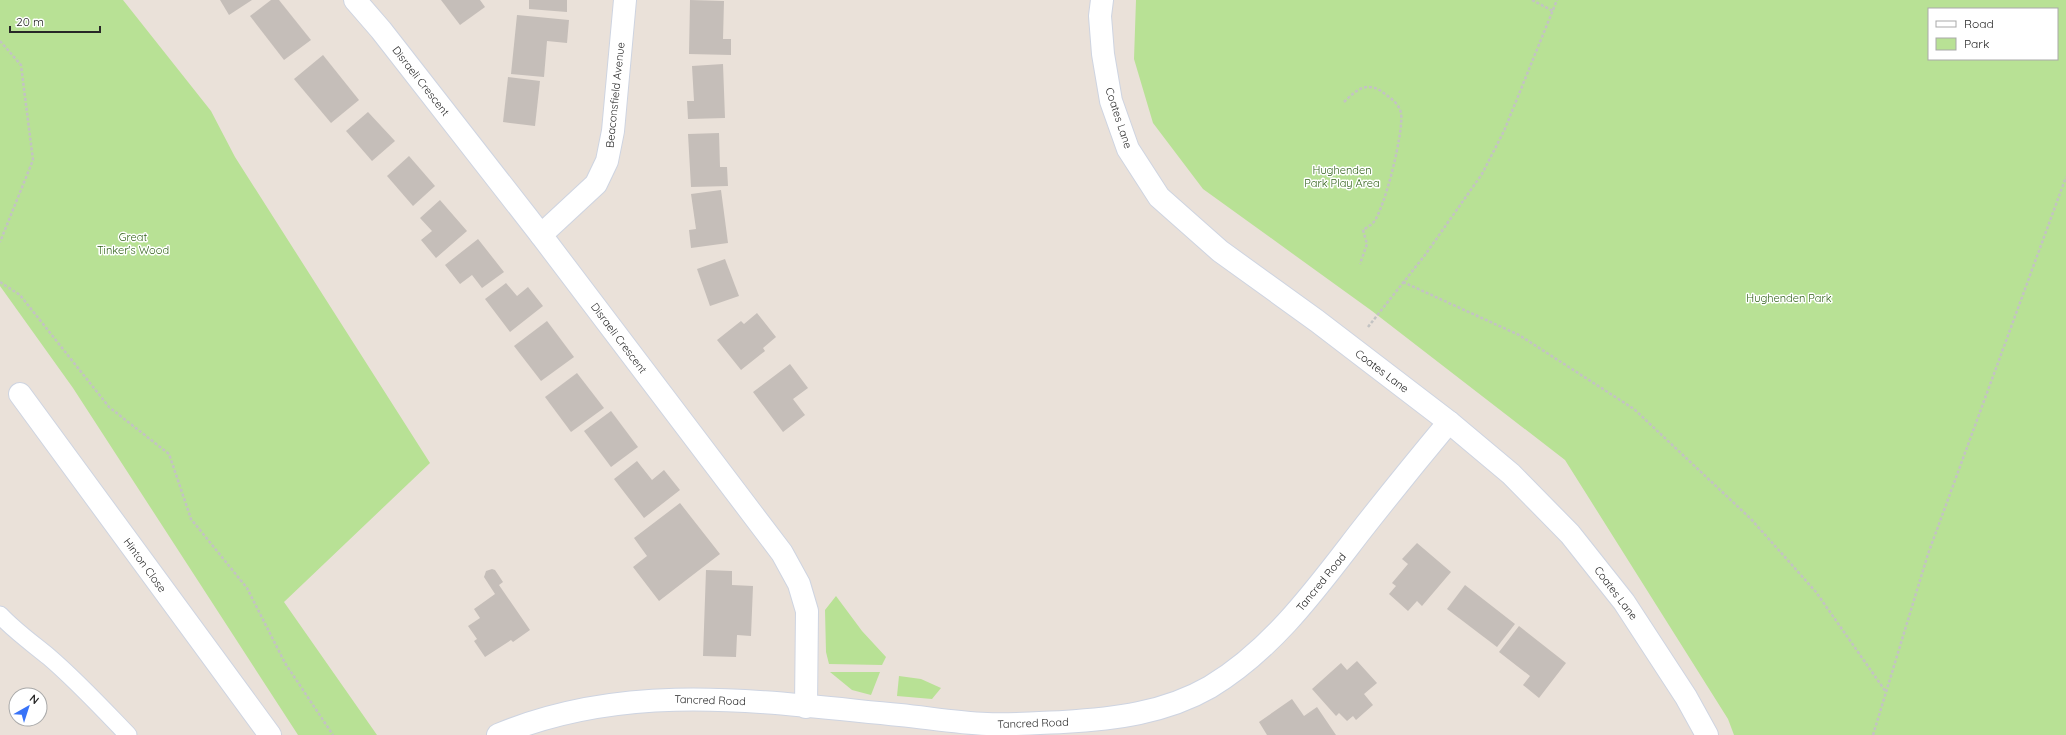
<svg xmlns="http://www.w3.org/2000/svg" width="2066" height="735" viewBox="0 0 2066 735" font-family="Quicksand,sans-serif">
<style>
.green{fill:#b8e195;fill-rule:evenodd}
.building{fill:#c5beb9}
.lines{fill:none;stroke-linecap:round;stroke-linejoin:round}
.lane-casing{stroke:#ced4e1;stroke-width:19}
.street-casing{stroke:#ced4e1;stroke-width:24}
.secondary-casing{stroke:#ced4e1;stroke-width:24}
.path{stroke:#c3c3c3;stroke-width:2.5;stroke-dasharray:3 2;stroke-linecap:butt}
.lane{stroke:#fff;stroke-width:17}
.street{stroke:#fff;stroke-width:22}
.secondary{stroke:#fff;stroke-width:22}
.labels{text-anchor:middle;stroke-width:3;stroke-linejoin:round;paint-order:stroke}
.street-label{font-size:11px;fill:#272727;stroke:#fff}
.park-label{font-size:11px;fill:#316219;stroke:#fff}
</style>
<rect width="100%" height="100%" fill="#eae1d9"/>
<g class="green">
<path d="M0,0H123L211,111L235,157L430,463L284,602L377,735H298L73,388L0,286Z"/>
<path d="M1136,0H2066V735H1734L1728,719L1565,460L1372,311L1203,189L1153,123L1134,59ZM1929,9H2057V59H1929Z"/>
<path d="M836,596L862,631L886,657L882,665L829,664L826,652L825,610Z"/>
<path d="M830,672H880L871,695L852,690Z"/>
<path d="M899,676L921,679L941,688L932,699L897,696Z"/>
</g>
<g class="building">
<path d="M220,0H252L229,15Z"/>
<path d="M271,0H279L311,40L284,60L250,16Z"/>
<path d="M441,0H480L485,7L460,25Z"/>
<path d="M529,0H567V12L529,9Z"/>
<path d="M690,0L724,1L723,39H731V55L689,54Z"/>
<path d="M517,15L569,20L567,43L547,41L544,77L511,74Z"/>
<path d="M323,55L359,100L331,123L294,79Z"/>
<path d="M723,64L725,118L688,119L687,101H694L692,66Z"/>
<path d="M508,77L540,81L535,126L503,122Z"/>
<path d="M368,112L395,141L372,161L346,131Z"/>
<path d="M719,133L720,167H727L728,186L691,187L688,134Z"/>
<path d="M409,156L435,186L413,206L387,176Z"/>
<path d="M721,190L728,243L691,248L689,230L696,229L691,194Z"/>
<path d="M440,200L467,231L436,258L421,240L432,231L420,218Z"/>
<path d="M478,239L504,272L482,288L472,275L460,284L445,265Z"/>
<path d="M725,259L739,296L710,306L697,269Z"/>
<path d="M506,283L517,296L528,287L543,306L510,332L485,299Z"/>
<path d="M757,313L776,337L763,348L765,351L741,370L717,340L741,321L744,324Z"/>
<path d="M547,321L574,357L541,381L514,346Z"/>
<path d="M790,364L808,388L793,399L805,415L783,432L753,392Z"/>
<path d="M577,373L604,408L571,432L545,397Z"/>
<path d="M611,411L638,447L611,467L584,431Z"/>
<path d="M637,461L652,480L664,470L680,490L644,518L614,479Z"/>
<path d="M680,503L720,554L659,601L633,567L647,556L634,538Z"/>
<path d="M1417,543L1451,572L1422,606L1417,601L1408,611L1389,594L1396,586L1392,583L1408,564L1402,559Z"/>
<path d="M492,569L495,570L503,582L499,585L530,630L513,642L511,640L485,657L474,641L477,639L468,626L480,618L474,609L495,594L484,577L486,571Z"/>
<path d="M706,570L732,571V585L753,586L751,636L737,635L736,657L703,656Z"/>
<path d="M1465,585L1515,624L1497,647L1447,609Z"/>
<path d="M1519,626L1566,663L1539,698L1523,685L1530,676L1499,652Z"/>
<path d="M1357,661L1377,683L1364,694L1373,705L1356,720L1353,716L1347,721L1339,713L1336,716L1312,689L1341,663L1347,670Z"/>
<path d="M1292,699L1304,716L1317,707L1336,735H1267L1259,722Z"/>
</g>
<g class="lines">
<defs>
<path id="lane" d="M0,615C15,631 32,643 49,657C77,681 102,708 128,735"/>
<g id="street">
<path d="M355,0L381,30L541,235L782,553L799,584L807,611L806,707"/>
<path d="M541,235L596,184L607,161L613,131L625,0"/>
<path d="M20,394L270,735"/>
<path d="M498,735C629,680 763,702 900,715C929,718 958,723 987,724C1012,725 1038,723 1063,722C1114,719 1165,713 1210,687C1273,649 1316,589 1360,532C1389,495 1419,458 1449,422"/>
</g>
<path id="secondary" d="M1102,0L1100,16L1103,54L1111,101L1128,149L1159,197L1220,251L1317,321L1449,422L1511,474L1570,534L1624,602L1686,697L1707,735"/>
</defs>
<use href="#lane" class="lane-casing"/>
<use href="#street" class="street-casing"/>
<use href="#secondary" class="secondary-casing"/>
<g class="path">
<path d="M1532,0L1553,11"/>
<path d="M0,41L21,65L33,160L0,242"/>
<path d="M1344,102C1355,91 1366,81 1381,91C1389,97 1399,103 1401,113C1404,131 1385,209 1373,223C1371,225 1366,228 1363,230L1367,244L1360,264"/>
<path d="M0,282L20,295L109,407L169,454L191,519L247,588L285,663L333,735"/>
<path d="M1403,282L1519,335L1634,409L1751,519L1816,592L1886,692"/>
<path d="M1368,327L1425,255L1482,174L1504,131L1557,0"/>
<path d="M1873,735L1928,554L2066,177"/>
</g>
<use href="#lane" class="lane"/>
<use href="#street" class="street"/>
<use href="#secondary" class="secondary"/>
</g>
<g class="labels">
<g class="street-label">
<text transform="translate(421 81) rotate(52)" y="4">Disraeli Crescent</text>
<text transform="translate(615 95) rotate(-84)" y="4">Beaconsfield Avenue</text>
<text transform="translate(1119 118) rotate(72)" y="4">Coates Lane</text>
<text transform="translate(619 338) rotate(53)" y="4">Disraeli Crescent</text>
<text transform="translate(1382 371) rotate(37)" y="4">Coates Lane</text>
<text transform="translate(145 565) rotate(54)" y="4">Hinton Close</text>
<text transform="translate(1321 582) rotate(-51)" y="4">Tancred Road</text>
<text transform="translate(1616 593) rotate(53)" y="4">Coates Lane</text>
<text transform="translate(710 700) rotate(2)" y="4">Tancred Road</text>
<text transform="translate(1033 723) rotate(-2)" y="4">Tancred Road</text>
</g>
<g class="park-label">
<text x="1342" y="174">Hughenden<tspan x="1342" dy="13">Park Play Area</tspan></text>
<text x="133" y="241">Great<tspan x="133" dy="13">Tinker's Wood</tspan></text>
<text x="1789" y="302">Hughenden Park</text>
</g>
</g>
<rect x="1928" y="8" width="130" height="52" fill="#ffffff" stroke="#a9a9a9"/>
<rect x="1936" y="21" width="20" height="6" fill="#ffffff" stroke="#a9a9a9"/>
<text x="1964" y="28" font-size="12" fill="#272727">Road</text>
<rect x="1936" y="38" width="20" height="12" fill="#b8e195" stroke="#a9a9a9"/>
<text x="1964" y="48" font-size="12" fill="#272727">Park</text>
<g transform="translate(28 707) rotate(39)"><circle r="19" fill="#ffffff" stroke="#a9a9a9"/>
<path d="M0-3L7 15L0 10L-7 15Z" fill="#3873f8"/>
<text y="-6" font-size="11" font-weight="bold" text-anchor="middle" fill="#272727">N</text>
</g>
<path d="M10 26v6h90v-6" fill="none" stroke="#272727" stroke-width="2"/>
<text x="16" y="26" font-size="12" fill="#272727" stroke="#ffffff" stroke-width="3" paint-order="stroke">20 m</text>
</svg>
